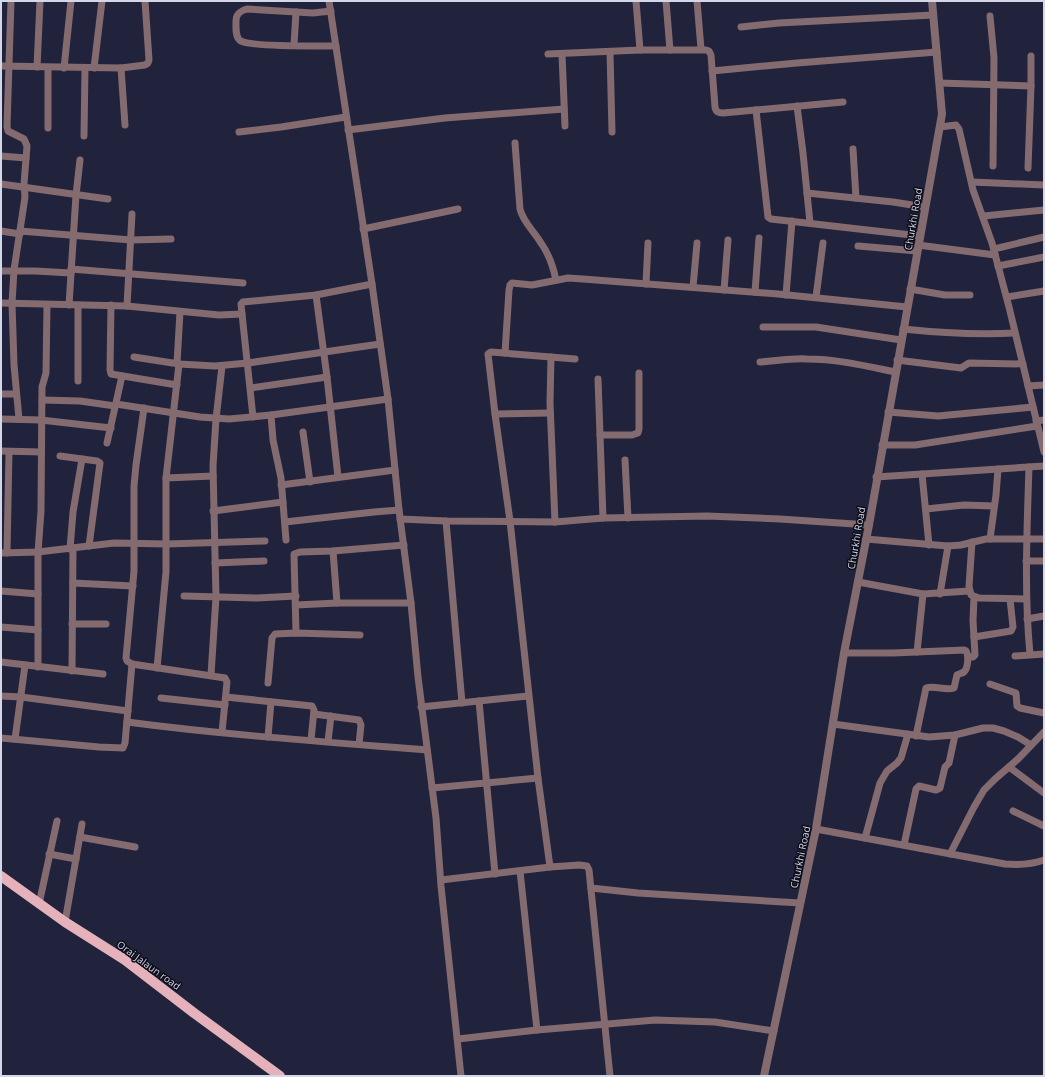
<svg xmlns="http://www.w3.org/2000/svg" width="1045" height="1077" viewBox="0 0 1045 1077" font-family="'Open Sans',sans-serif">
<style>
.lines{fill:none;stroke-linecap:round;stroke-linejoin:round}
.minor{stroke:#846b70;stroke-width:7}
.tertiary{stroke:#846b70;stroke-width:8}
.primary{stroke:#e5b2bc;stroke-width:10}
.labels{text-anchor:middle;stroke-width:3;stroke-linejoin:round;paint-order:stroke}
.street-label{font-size:10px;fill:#d4d7e8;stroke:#0c0d18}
</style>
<rect width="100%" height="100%" fill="#21223c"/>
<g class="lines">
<g class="minor">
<path d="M11,1L7,127L8,131L24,139L27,146L24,184L25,197L14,270L12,303L14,365L19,419"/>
<path d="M329,1L372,284L388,399L399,510L411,603L418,677L436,818L441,886L461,1076"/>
<path d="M636,1L640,50"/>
<path d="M666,1L670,50"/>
<path d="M697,1L701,49"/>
<path d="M331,11L313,13L247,9C240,11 236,14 236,21C236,28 235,38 241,41C250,47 320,46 336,46"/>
<path d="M990,16L994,58L993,166"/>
<path d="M741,27L779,23L933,15"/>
<path d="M294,45L296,12"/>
<path d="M610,52L612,132"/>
<path d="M548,54L640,50H706L709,51L711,55L715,107C716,112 718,113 723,113L843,102"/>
<path d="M562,54L565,126"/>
<path d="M1,66L121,68L145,65L148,63L149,60L145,1"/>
<path d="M37,67L40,1"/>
<path d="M48,68V128"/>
<path d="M64,68L71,1"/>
<path d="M94,68L102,1"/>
<path d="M121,68L125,125"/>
<path d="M712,71L797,63L937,52"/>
<path d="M940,83L1031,86"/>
<path d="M797,106L803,153L810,223"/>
<path d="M756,110L768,217L771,219L920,236"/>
<path d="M940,127L956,125L959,129L973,190L992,243L1009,307L1044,452"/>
<path d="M348,130L445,118L564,109"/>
<path d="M239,132L281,127L346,117"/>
<path d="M84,136L85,68"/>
<path d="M515,143L520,209C523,222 534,231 541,243C549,254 553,266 556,280"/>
<path d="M853,149L856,198"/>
<path d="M1,156L26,158"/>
<path d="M1028,168L1031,86V56"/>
<path d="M972,182L1044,185"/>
<path d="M1,184L108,199"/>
<path d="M807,193L893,202L925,207"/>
<path d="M984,216L1044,210"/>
<path d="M363,229L458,209"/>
<path d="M1,231L20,234"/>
<path d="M20,231L131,240L171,239"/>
<path d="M918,245L995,255"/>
<path d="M858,246L917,251"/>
<path d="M994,249L1044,237"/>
<path d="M998,266L1044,257"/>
<path d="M71,269L243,283"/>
<path d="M1,271H35L71,273"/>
<path d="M646,284L648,243"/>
<path d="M693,287L697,243"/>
<path d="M910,289L945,295H970"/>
<path d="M724,290L728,240"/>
<path d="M755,292L759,238"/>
<path d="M316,295L327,377L338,477"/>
<path d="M786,295L792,221"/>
<path d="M816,297L823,243"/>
<path d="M1007,297L1044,291"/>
<path d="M1,303L127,306L219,315L242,314"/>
<path d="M69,305L76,195L80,160"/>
<path d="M111,305L110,370L111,374L177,385"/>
<path d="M127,306L132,214"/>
<path d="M763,327H816L901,340"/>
<path d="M903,329C941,333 978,335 1015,333"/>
<path d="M505,353L509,290L510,285L512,283L532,285L568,278L583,279L778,294L907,307"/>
<path d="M134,357L179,364L215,366L248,363L380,344"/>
<path d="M551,357L550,403L555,522"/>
<path d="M897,360L961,368L969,363L1023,364"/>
<path d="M760,362C776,361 791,358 807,359C837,359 866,366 895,372"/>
<path d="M177,363L180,312"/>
<path d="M598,379L603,518"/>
<path d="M78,381V305"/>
<path d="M1028,386L1044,385"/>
<path d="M251,388L327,377"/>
<path d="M1,394H16"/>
<path d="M42,400L80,401L115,406"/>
<path d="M116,404L200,417L229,419L271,415L388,399"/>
<path d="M144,408L136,465L134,486V571L126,658L127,661L132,664L225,678L227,682L222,732"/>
<path d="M888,412L938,416L1033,407"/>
<path d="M495,414L550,413"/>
<path d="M271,415L273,440L281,478L286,540"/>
<path d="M253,417L242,314L241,304L243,302L316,295L372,284"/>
<path d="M1,419L41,420L111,428"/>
<path d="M1036,421L1044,420"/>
<path d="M303,432L310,482"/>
<path d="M600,435H632L638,433L639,429V373"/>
<path d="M107,443L122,376"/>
<path d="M882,445H915L1037,426"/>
<path d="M1,451L41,452"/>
<path d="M60,456L97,461L100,463L89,546"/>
<path d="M625,460L628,518"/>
<path d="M1029,467C1027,530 1024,592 1030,654"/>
<path d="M922,474L929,545"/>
<path d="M876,477L1044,466"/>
<path d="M166,478L213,476"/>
<path d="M281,485L395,470"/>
<path d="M926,509L964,505L994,506"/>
<path d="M213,511L283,502"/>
<path d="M400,519L446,521L555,522L603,518L707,516L780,519L869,525"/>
<path d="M446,521L462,703"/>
<path d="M285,522L374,512L399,510"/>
<path d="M866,539L948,546L961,545L986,539H1044"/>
<path d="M990,539L996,495L998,469"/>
<path d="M972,542L969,586L971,595L979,598L1026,599"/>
<path d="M70,549L73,512L82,459"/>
<path d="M333,551L337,603"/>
<path d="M1,553L38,552L114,543L167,544L265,541"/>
<path d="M7,553L9,452"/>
<path d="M1026,561H1044"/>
<path d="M215,563L264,561"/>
<path d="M858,582L923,594L969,591"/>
<path d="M73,583L133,586"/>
<path d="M1,591L38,594"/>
<path d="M940,594L948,546"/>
<path d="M184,596L257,598L296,596"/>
<path d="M296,605L337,603H411"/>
<path d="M1027,619L1044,616"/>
<path d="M72,624H106"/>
<path d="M1,627L38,630"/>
<path d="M296,633L294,554L300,552L333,551L404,545"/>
<path d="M974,637L1011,631L1013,627L1010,599"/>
<path d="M917,652L923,594"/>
<path d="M844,653H893L964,650L966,651C969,656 968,668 964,672C962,673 959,674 957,675L954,688C945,691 935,685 926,688L916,736"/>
<path d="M1015,656L1044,654"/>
<path d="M968,657H973L975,655L973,621L974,597"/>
<path d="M1,662L103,674"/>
<path d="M38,667V552L41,511L42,387L46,373L47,305"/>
<path d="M157,668L166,572V478L179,364"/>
<path d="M72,671L73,548"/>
<path d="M211,675L216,597L213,466L216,419L222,366"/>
<path d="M268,683L272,638L275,634L296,633L360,635"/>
<path d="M990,684L1016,693L1017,706L1020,708L1044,713"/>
<path d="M1,696L21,697L128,711"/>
<path d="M226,697L312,706L314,710L311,740"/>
<path d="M161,698L225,705"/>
<path d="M479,701L495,874"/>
<path d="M421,707L528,696"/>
<path d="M314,714L359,720L361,725L359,744"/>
<path d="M127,722C226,735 327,742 427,750"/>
<path d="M833,724L929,737L955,735L983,728H993L1004,731L1018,737L1031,745"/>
<path d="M268,737L271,702"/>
<path d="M1,738L99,747L123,748L125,743L132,664"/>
<path d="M15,739L25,665"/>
<path d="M328,741L331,716"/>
<path d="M1009,767L1044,793"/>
<path d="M432,788L538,778"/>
<path d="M1013,811L1044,826"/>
<path d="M816,829L1005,864C1019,865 1031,865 1044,860"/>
<path d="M80,837L135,847"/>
<path d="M865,838L880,783L887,771L897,763L901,758L908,734"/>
<path d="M904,845L916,789L919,786L936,790L940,788L945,767L949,763L955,735"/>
<path d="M49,854L76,859"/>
<path d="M950,854L974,807L984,790L995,779L1018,759L1044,732"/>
<path d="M550,867L538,778L510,521L495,414L488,354L491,352L575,359"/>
<path d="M520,871L537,1030"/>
<path d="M441,880L550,867L579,865L587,866L589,870L610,1076"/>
<path d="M591,888L638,893L800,903"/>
<path d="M39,904L57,821"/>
<path d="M65,922L82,824"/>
<path d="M458,1039L537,1030L655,1020L715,1022L774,1031"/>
</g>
<path class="tertiary" d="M764,1076L816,829L844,653L869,525L942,114L932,1"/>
<path class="primary" d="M1,876L65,922L125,960L194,1013L280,1076"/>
</g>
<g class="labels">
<g class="street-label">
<text transform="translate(913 219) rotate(-80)" y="4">Churkhi Road</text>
<text transform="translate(856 538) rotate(-80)" y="4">Churkhi Road</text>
<text transform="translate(800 857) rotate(-78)" y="4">Churkhi Road</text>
<text transform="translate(149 965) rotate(36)" y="4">Orai Jalaun road</text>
</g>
</g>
<rect width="1045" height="1077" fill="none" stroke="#d4d7e8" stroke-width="4"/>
</svg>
